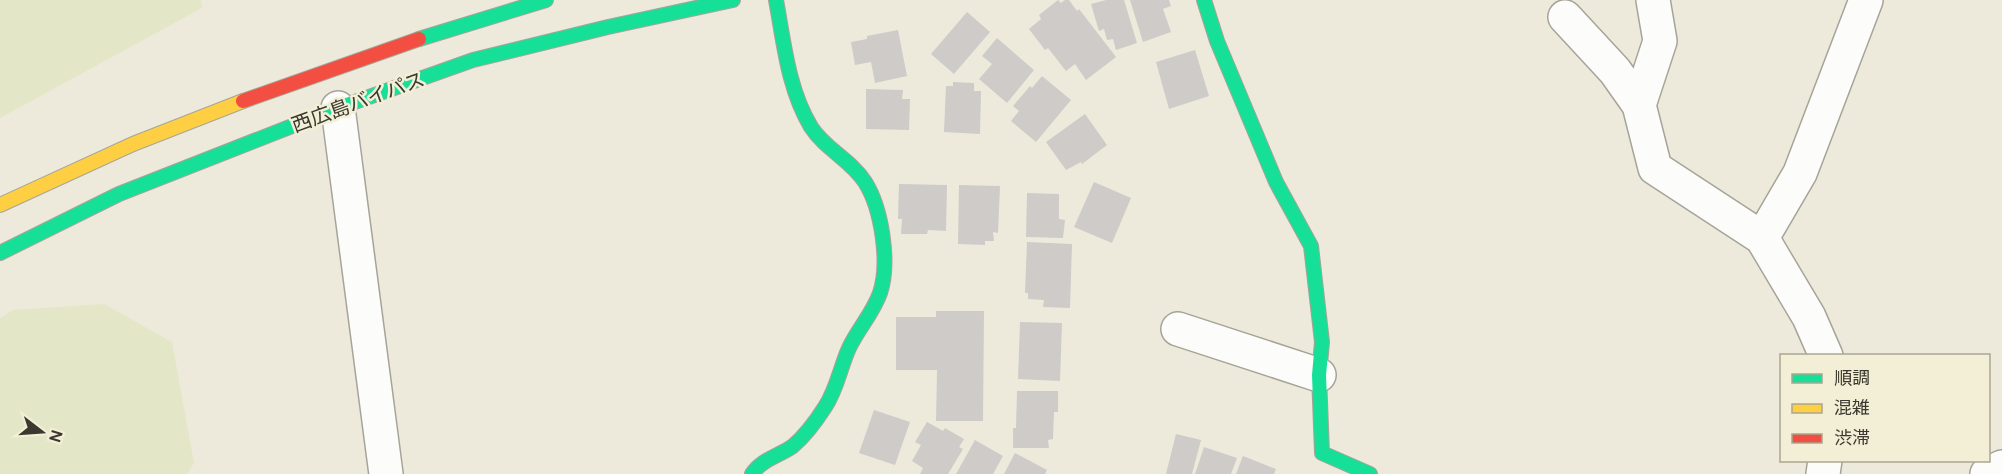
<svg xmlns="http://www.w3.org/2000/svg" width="2002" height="474" viewBox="0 0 2002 474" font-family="'DM Sans','Noto Sans JP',sans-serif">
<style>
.green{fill:#e3e7c7}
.building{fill:#cecbc9}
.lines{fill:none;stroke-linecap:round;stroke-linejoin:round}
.street-casing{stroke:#a6a499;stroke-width:36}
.fast-casing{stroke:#a6a499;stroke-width:16}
.slow-casing{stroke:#a6a499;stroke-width:16}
.jam-casing{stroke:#a6a499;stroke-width:16}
.street{stroke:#fcfcfa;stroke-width:33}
.fast{stroke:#16e098;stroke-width:14}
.slow{stroke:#ffcf43;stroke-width:14}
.jam{stroke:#f24e42;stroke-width:14}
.labels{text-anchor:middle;stroke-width:5;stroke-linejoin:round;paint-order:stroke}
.street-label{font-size:20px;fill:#3b392f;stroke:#f3eed6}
</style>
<rect width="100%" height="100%" fill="#edeadc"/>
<g class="green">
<path d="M0,0H201L202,8L0,118Z"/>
<path d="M104,304L172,342L194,463L187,474H0V318L13,310Z"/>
</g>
<g class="building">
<path d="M1058,0L1061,3L1065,0H1069L1077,11L1079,9L1116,57L1086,80L1075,64L1066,71L1048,48L1045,50L1029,29L1041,19L1039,15Z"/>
<path d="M1106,0H1124L1137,43L1116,50L1113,39L1107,40L1104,29L1099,31L1091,4Z"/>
<path d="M1130,0H1169L1171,6L1163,9L1171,32L1143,42Z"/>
<path d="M967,12L990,32L954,74L931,54Z"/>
<path d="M898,30L907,76L875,83L871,62L855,65L851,42L867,39V36Z"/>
<path d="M997,38L1034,70L1007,103L979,79L992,64L982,56Z"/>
<path d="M1195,50L1209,96L1169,109L1156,62Z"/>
<path d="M1042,76L1071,100L1036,142L1011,121L1019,111L1013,106L1030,86L1032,88Z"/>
<path d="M953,82L974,83V91H981L980,134L944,132L946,86H953Z"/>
<path d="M866,89L903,90L902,99H910L909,130L866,129Z"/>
<path d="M1085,114L1107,145L1082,164L1081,162L1066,170L1046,142Z"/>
<path d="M1094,182L1131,198L1112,243L1074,227Z"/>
<path d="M899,184L947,185L946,231L928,230L927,234H901L902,219H898Z"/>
<path d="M959,185L1000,186L998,233L993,232L994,241H985V245L958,244Z"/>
<path d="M1027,193L1059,194V219L1065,220L1063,238L1026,237Z"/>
<path d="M1027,242L1072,244L1070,308L1043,307L1044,300L1028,299V293H1025Z"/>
<path d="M936,311H984L983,421H936L937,370H896V317H936Z"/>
<path d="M1020,322L1062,323L1060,381L1018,379Z"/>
<path d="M1017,391H1058V412H1054L1053,439L1048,440L1049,448H1013V428H1016Z"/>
<path d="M874,410L910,422L895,465L859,453Z"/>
<path d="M927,422L943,431L945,428L964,439L959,447L963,449L948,474H920L923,468L912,461L921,445L915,442Z"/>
<path d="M1176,434L1201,440L1192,474H1166Z"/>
<path d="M975,440L1003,456L993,474H956Z"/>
<path d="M1204,447L1237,458L1231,474H1195Z"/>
<path d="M1015,453L1047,470L1045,474H1004Z"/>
<path d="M1243,456L1276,469L1274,474H1236Z"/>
</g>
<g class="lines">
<defs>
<g id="street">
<path d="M1565,17L1615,71L1639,105L1655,168L1762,238L1809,317L1826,356"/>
<path d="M1639,105L1660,41L1653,0"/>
<path d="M338,108L386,474"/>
<path d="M1762,238L1800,173L1866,0"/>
<path d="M1178,329L1319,375"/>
<path d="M1823,474L1825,460"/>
<path d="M1987,474L2002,467"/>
</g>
<g id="fast">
<path d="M1204,0L1217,41L1276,182L1311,246L1322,342L1319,375L1322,453L1370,474"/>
<path d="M419,39L546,0"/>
<path d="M0,253L119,194L338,108L473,60L608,27L733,0"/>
<path d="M752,474C762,459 779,456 793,446C806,435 816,421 825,407C837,389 840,368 849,348C858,329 873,313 880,293C890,263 882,209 865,182C851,160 825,149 811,127C788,89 784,43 776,0"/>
</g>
<path id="slow" d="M0,205L133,144L243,101"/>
<path id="jam" d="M243,101L419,39"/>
</defs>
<use href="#street" class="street-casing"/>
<use href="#fast" class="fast-casing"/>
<use href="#slow" class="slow-casing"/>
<use href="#jam" class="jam-casing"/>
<use href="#street" class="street"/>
<use href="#fast" class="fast"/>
<use href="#slow" class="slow"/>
<use href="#jam" class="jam"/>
</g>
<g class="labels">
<g class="street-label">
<text transform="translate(358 102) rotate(-20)" y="7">西広島バイパス</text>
</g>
</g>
<rect x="1780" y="354" width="210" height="108" fill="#f3eed6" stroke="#a9a693" stroke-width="1.5"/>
<rect x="1792" y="374" width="30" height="9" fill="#16e098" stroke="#a9a693" stroke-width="1.5"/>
<text x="1834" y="384" font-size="18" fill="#3b392f">順調</text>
<rect x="1792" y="404" width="30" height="9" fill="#ffcf43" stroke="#a9a693" stroke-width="1.5"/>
<text x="1834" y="414" font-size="18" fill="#3b392f">混雑</text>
<rect x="1792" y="434" width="30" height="9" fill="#f24e42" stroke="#a9a693" stroke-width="1.5"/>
<text x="1834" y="444" font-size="18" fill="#3b392f">渋滞</text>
<g transform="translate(42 432) rotate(107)" stroke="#f3eed6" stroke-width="4.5" paint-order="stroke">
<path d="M0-4.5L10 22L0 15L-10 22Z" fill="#3b392f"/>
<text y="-9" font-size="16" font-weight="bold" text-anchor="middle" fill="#3b392f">N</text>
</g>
</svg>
